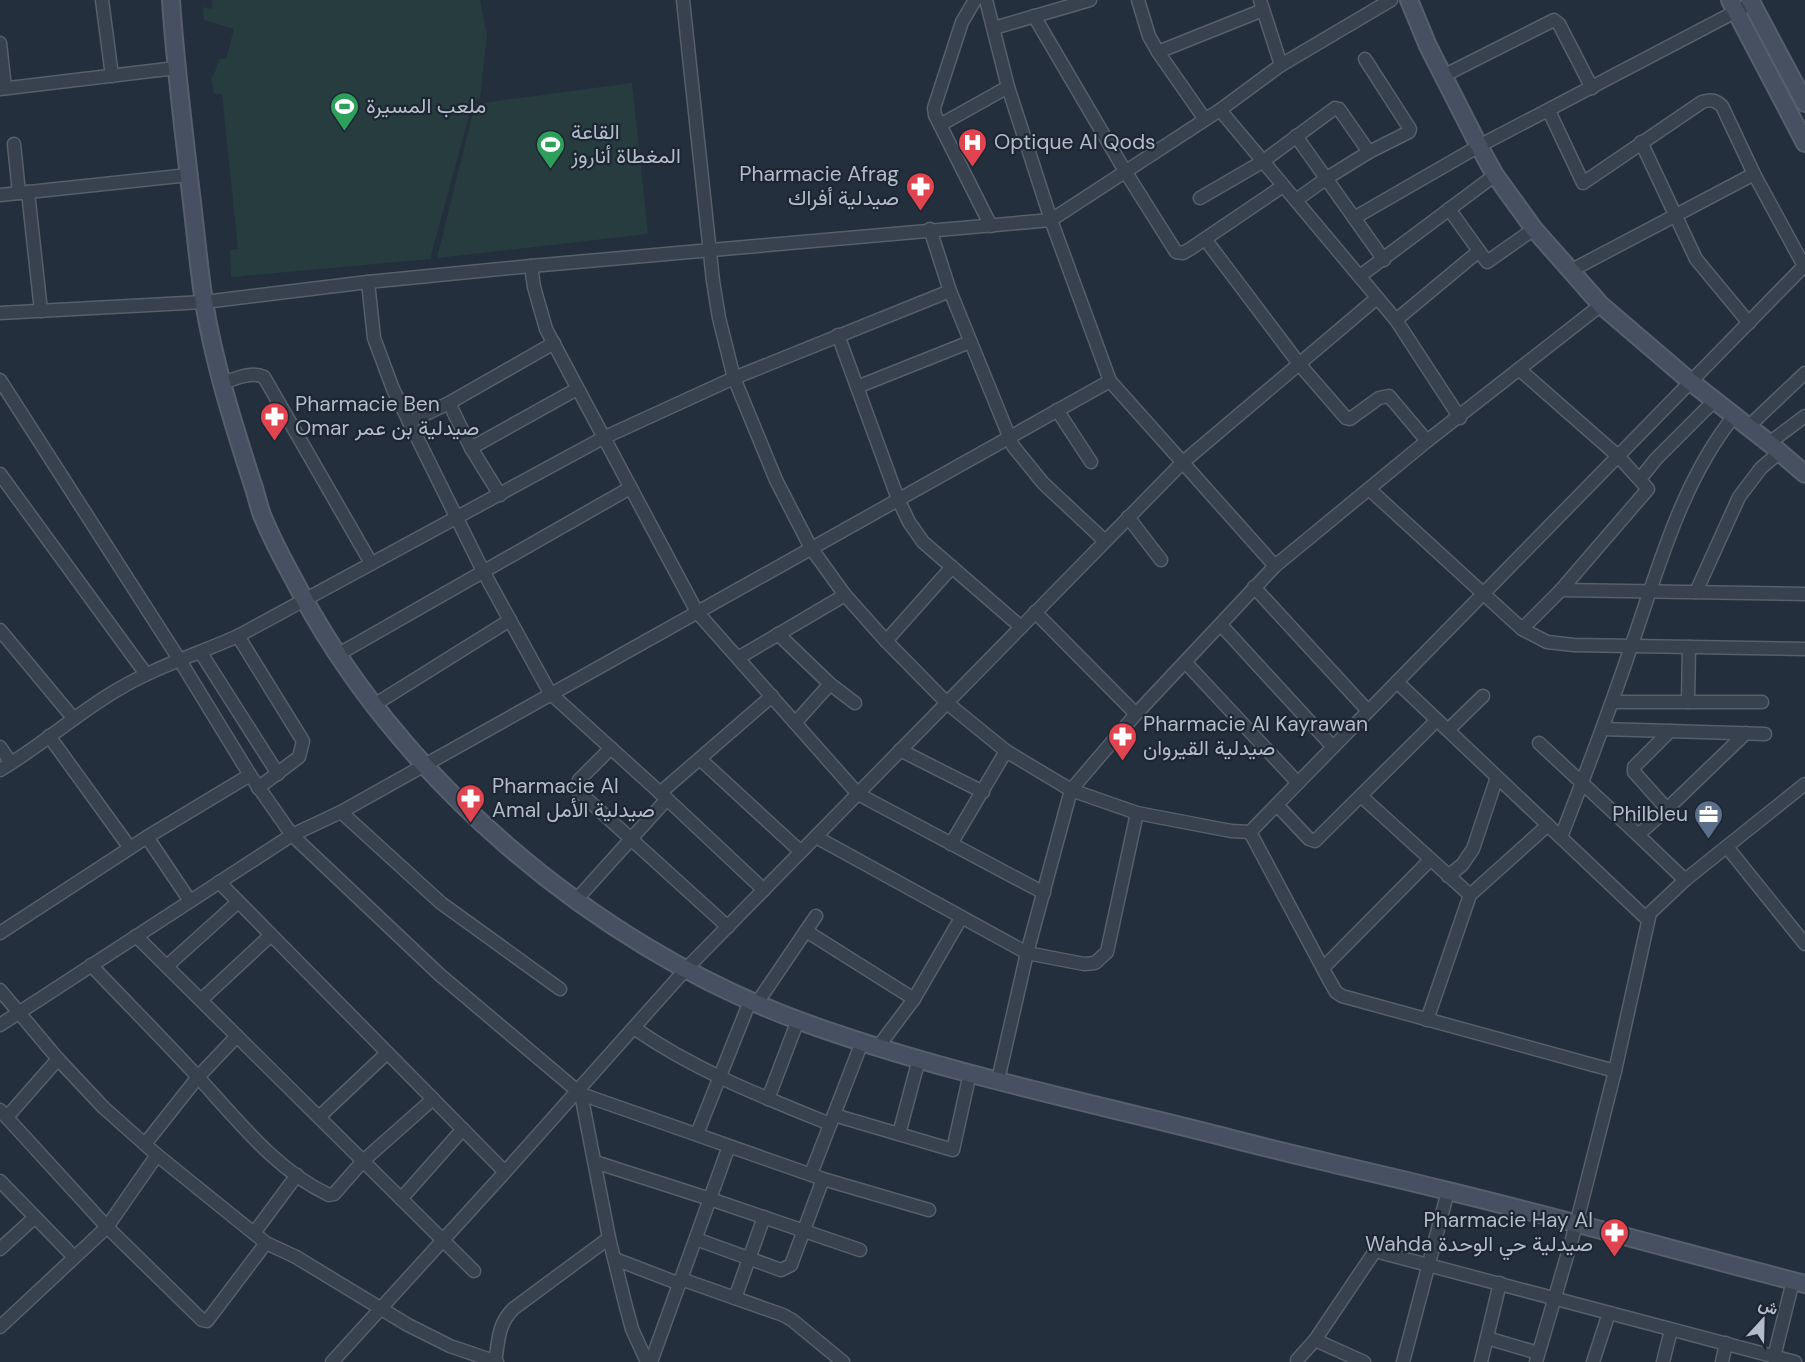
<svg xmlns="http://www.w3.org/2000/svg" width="1805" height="1362" viewBox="0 0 1805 1362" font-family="'DM Sans',Vazirmatn,sans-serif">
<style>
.green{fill:#263c3f}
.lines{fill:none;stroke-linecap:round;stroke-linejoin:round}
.street-casing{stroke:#565f6c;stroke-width:15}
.secondary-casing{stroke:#565f6c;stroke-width:20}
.street{stroke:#38414e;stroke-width:12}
.secondary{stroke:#465061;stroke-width:16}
.labels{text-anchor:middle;stroke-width:4.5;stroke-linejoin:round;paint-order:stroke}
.poi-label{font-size:21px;fill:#b4bcc9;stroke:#1d2633;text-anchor:start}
</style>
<rect width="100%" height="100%" fill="#242f3e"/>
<g class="green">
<path d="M212,0H480L487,35L480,98L473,101L430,259L231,277L230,250L238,249L222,94H214L211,77L214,75L219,59H226L234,29L204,20L203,7L212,9Z"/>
<path d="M632,83L648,234L437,258L475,104Z"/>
</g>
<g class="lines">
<defs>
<g id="street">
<path d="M102,0L112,76"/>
<path d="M683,0L713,281L719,318L734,378L776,480L811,548L845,595L886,641L947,703L1006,751L1071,790L1137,813L1231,831L1250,832L1805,265"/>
<path d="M975,0L962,22L934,108L935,115L991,226"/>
<path d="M986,0L1008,87L1051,220L1110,381L1275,566"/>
<path d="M1138,0L1149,36L1158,52L1204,118"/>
<path d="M1260,0L1281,65"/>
<path d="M1034,16L1125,171L1176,252L1183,253L1190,249L1283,186"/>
<path d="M994,28L1090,0"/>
<path d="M0,43L5,88"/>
<path d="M1158,52L1263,10"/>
<path d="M1443,76L1554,20L1559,24L1592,88"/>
<path d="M0,89L176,68"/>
<path d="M1220,110L1396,320L1460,418"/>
<path d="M1549,111L1583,183L1702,102C1711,99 1715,100 1722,106L1754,174L1804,266"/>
<path d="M940,125L1008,87"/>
<path d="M1296,136L1384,260"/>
<path d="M1641,142L1696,259L1749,323"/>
<path d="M14,144L19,193"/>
<path d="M28,192L41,311"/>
<path d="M0,195L189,175"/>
<path d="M1200,198L1262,162L1335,108L1339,109L1369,152"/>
<path d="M1296,200L1327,178L1369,152L1409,132L1410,129L1365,59"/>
<path d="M1449,209L1487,262L1534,229"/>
<path d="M1354,218L1479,146L1752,3"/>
<path d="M930,229L950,291L1013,446L1043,483L1105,541"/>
<path d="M1205,239L1300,365L1346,418L1350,419L1379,398L1389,396L1427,441"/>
<path d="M531,266L534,287L546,329L697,612L858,794L1044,893"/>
<path d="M1570,271L1754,174"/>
<path d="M1360,276L1495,175"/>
<path d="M368,282L374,338L393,389L483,571L550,693L667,799L764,890"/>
<path d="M0,313L204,302L368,282L531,266L1051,220L1220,110L1281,65L1391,0"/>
<path d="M1396,320L1479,251"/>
<path d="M838,335L898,499L909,522L923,542L1021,627"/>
<path d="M1519,369L1618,456L1648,489L1561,590L1522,629"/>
<path d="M0,380L179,659L250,775L292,835L440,975L581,1094L823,1179L929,1210"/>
<path d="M222,383C235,379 251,371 264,377L371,563"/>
<path d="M857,387L970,342"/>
<path d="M449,403L471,448L500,495"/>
<path d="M1057,410L1091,462"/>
<path d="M409,422L449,403L554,343"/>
<path d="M1748,427L1805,373"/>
<path d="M1769,443L1805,416"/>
<path d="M471,448L577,389"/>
<path d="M0,474L146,674"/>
<path d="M1640,479L1656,459L1715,400"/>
<path d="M1369,489L1522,629L1547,642L1574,645L1805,649"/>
<path d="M1128,517L1161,560"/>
<path d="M1254,587L1368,711"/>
<path d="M1561,590L1805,594"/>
<path d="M1696,592L1739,497L1761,468L1780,452"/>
<path d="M1035,612L1136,714"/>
<path d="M1221,625L1333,747"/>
<path d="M0,630L74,719"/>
<path d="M778,634L830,684L855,703"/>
<path d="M238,636L303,741L299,757L258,788"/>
<path d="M886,641L952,567"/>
<path d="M201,653L278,774"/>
<path d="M337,655L630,488"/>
<path d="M738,658L845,595"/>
<path d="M1186,663L1298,783"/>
<path d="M1397,682L1648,920"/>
<path d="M1612,702H1762"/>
<path d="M1688,702L1689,647"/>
<path d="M374,705L510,620"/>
<path d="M795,723L830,684"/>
<path d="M1602,729L1670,731"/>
<path d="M1448,730L1483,696"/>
<path d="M1746,733L1667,809L1634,772V767L1670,731L1765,734"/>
<path d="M49,736L130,848"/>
<path d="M1539,743L1638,835L1667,809"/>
<path d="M0,747L11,763"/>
<path d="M611,748L579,780L577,790L728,927"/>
<path d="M900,750L983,792"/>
<path d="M700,759L801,852"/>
<path d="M0,770C41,746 76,714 117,690C155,667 198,654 238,636L603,438L734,378L950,291"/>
<path d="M660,793L772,696"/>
<path d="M1361,796L1470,895"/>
<path d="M1277,805L1309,839L1315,841L1437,720"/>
<path d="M341,812L441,903L560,989"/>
<path d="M1250,832L1328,978L1336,992L1342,996L1615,1071"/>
<path d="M1638,835L1685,880"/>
<path d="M147,837L190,901"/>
<path d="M816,837L1027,953L1084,964L1095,963L1107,952L1137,813"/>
<path d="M1561,837C1586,773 1610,709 1632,644C1659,566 1682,481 1734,416"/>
<path d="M951,844L1006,751"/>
<path d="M1727,847L1805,944"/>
<path d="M1448,876L1462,865L1473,849L1497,777"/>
<path d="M219,882L505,1172"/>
<path d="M576,900L667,799"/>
<path d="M806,931L914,999"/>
<path d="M0,933L147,837L250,775"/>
<path d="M136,936L474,1271"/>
<path d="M91,965C126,1002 162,1038 196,1075C237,1119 274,1169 329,1195L334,1194L363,1161L433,1099"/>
<path d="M167,966L238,902"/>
<path d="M1323,968L1430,860"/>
<path d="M0,990L58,1059L103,1107L157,1155L266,1243L296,1257L408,1325L450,1346L497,1362"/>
<path d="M201,1000L271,935"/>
<path d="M757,1003L816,916"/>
<path d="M1427,1020L1470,895L1548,825"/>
<path d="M0,1025L292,835L341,812L1110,381"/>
<path d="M634,1028C694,1070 763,1097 830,1124"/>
<path d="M878,1047L914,999L961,918"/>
<path d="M998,1080L1027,953L1071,790L1136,714L1275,566L1427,441L1601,305"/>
<path d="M581,1094L609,1238L625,1303L632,1329L647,1362"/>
<path d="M768,1099L798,1020"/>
<path d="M0,1110L107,1227L202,1320L207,1321L266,1243"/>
<path d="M834,1115L953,1150L970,1073"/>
<path d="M7,1117L58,1059"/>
<path d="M319,1117L387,1053"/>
<path d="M697,1134L750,1001"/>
<path d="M899,1134L919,1059"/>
<path d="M145,1144L198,1077L237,1036"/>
<path d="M595,1162L710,1199L860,1250"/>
<path d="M811,1174L862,1042"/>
<path d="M0,1181L74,1257"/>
<path d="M401,1199L463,1129"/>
<path d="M254,1233L297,1175"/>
<path d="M696,1239L781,1270L791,1265L823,1179"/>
<path d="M0,1249L34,1218"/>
<path d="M615,1259L680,1284"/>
<path d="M681,1279L783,1315L792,1320L843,1362"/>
<path d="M735,1298L764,1217"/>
<path d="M0,1327L107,1227L157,1155"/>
<path d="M1487,1338L1538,1353"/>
<path d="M1315,1340L1364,1362"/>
<path d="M1774,1357L1793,1281"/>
<path d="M1297,1360L1315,1340L1375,1251L1795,1362"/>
<path d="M332,1362L505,1172L686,969L1182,463L1377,298"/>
<path d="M495,1362C499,1340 497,1326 513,1309L609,1238"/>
<path d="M651,1362L729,1146"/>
<path d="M1403,1362L1448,1191"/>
<path d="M1481,1362L1500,1283"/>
<path d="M1536,1362L1576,1225L1615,1071L1650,913L1685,880L1805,784"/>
<path d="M1593,1362L1609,1313"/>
<path d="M1663,1362L1671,1330"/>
<path d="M1722,1362L1726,1343"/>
</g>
<g id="secondary">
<path d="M171,0C175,62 183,124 190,186C195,224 198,263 204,302C214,363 233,423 252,482C256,493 258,504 262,515C271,537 282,558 293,578C394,776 593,945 800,1021C934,1070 1079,1100 1217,1135C1292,1155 1368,1171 1444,1190C1564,1219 1685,1253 1805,1284"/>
<path d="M1409,0L1428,46L1479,146L1495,175L1534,229L1601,305L1691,382L1769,443L1805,474"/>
<path d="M1730,0L1805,143"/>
<path d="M1750,0L1805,103"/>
</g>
</defs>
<use href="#street" class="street-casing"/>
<use href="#secondary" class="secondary-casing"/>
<use href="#street" class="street"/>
<use href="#secondary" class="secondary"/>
</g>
<defs>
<symbol id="stadium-pin" viewBox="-11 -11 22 30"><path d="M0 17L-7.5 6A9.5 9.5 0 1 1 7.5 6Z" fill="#2e9e5b" stroke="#1d2633"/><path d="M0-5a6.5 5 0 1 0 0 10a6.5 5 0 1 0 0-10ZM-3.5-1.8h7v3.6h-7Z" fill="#fff"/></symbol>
<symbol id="hospital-pin" viewBox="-11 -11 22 30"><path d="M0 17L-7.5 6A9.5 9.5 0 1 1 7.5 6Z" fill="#e0444e" stroke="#1d2633"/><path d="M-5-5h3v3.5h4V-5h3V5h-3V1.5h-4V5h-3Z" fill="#fff"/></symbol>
<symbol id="pharmacy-pin" viewBox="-11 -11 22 30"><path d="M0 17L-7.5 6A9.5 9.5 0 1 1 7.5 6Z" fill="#e0444e" stroke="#1d2633"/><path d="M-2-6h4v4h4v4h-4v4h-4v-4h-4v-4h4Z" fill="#fff"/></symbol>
<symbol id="office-pin" viewBox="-11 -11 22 30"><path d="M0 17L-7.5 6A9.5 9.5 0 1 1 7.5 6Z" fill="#5c6f8a" stroke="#1d2633"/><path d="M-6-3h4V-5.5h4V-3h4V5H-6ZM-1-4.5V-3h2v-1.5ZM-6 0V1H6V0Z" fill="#fff"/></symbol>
</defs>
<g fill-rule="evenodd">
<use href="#stadium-pin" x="328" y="90" width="33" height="45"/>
<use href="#hospital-pin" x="956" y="126" width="33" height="45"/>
<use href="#stadium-pin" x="534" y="128" width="33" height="45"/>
<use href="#pharmacy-pin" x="904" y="170" width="33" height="45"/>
<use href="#pharmacy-pin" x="258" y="400" width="33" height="45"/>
<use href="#pharmacy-pin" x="1106" y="720" width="33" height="45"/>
<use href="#pharmacy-pin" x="454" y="782" width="33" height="45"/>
<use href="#office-pin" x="1692" y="798" width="33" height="45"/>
<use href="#pharmacy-pin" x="1598" y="1216" width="33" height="45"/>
</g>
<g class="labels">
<g class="poi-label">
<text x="366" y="113">ملعب المسيرة</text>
<text x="571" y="139">القاعة<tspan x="571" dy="24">المغطاة أناروز</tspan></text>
<text x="994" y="149">Optique Al Qods</text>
<text x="899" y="181" text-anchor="end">Pharmacie Afrag<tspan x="899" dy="24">صيدلية أفراك</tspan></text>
<text x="295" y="411">Pharmacie Ben<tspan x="295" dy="24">Omar صيدلية بن عمر</tspan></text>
<text x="1143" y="731">Pharmacie Al Kayrawan<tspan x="1143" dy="24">صيدلية القيروان</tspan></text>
<text x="492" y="793">Pharmacie Al<tspan x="492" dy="24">Amal صيدلية الأمل</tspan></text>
<text x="1688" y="821" text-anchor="end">Philbleu</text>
<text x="1593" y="1227" text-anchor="end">Pharmacie Hay Al<tspan x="1593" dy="24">Wahda صيدلية حي الوحدة</tspan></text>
</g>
</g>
<g transform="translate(1763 1320) rotate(22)" stroke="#1d2633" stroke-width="4.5" paint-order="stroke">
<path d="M0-4.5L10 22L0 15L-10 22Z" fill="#b4bcc9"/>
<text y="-9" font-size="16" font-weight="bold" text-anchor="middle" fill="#b4bcc9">ش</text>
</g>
</svg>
